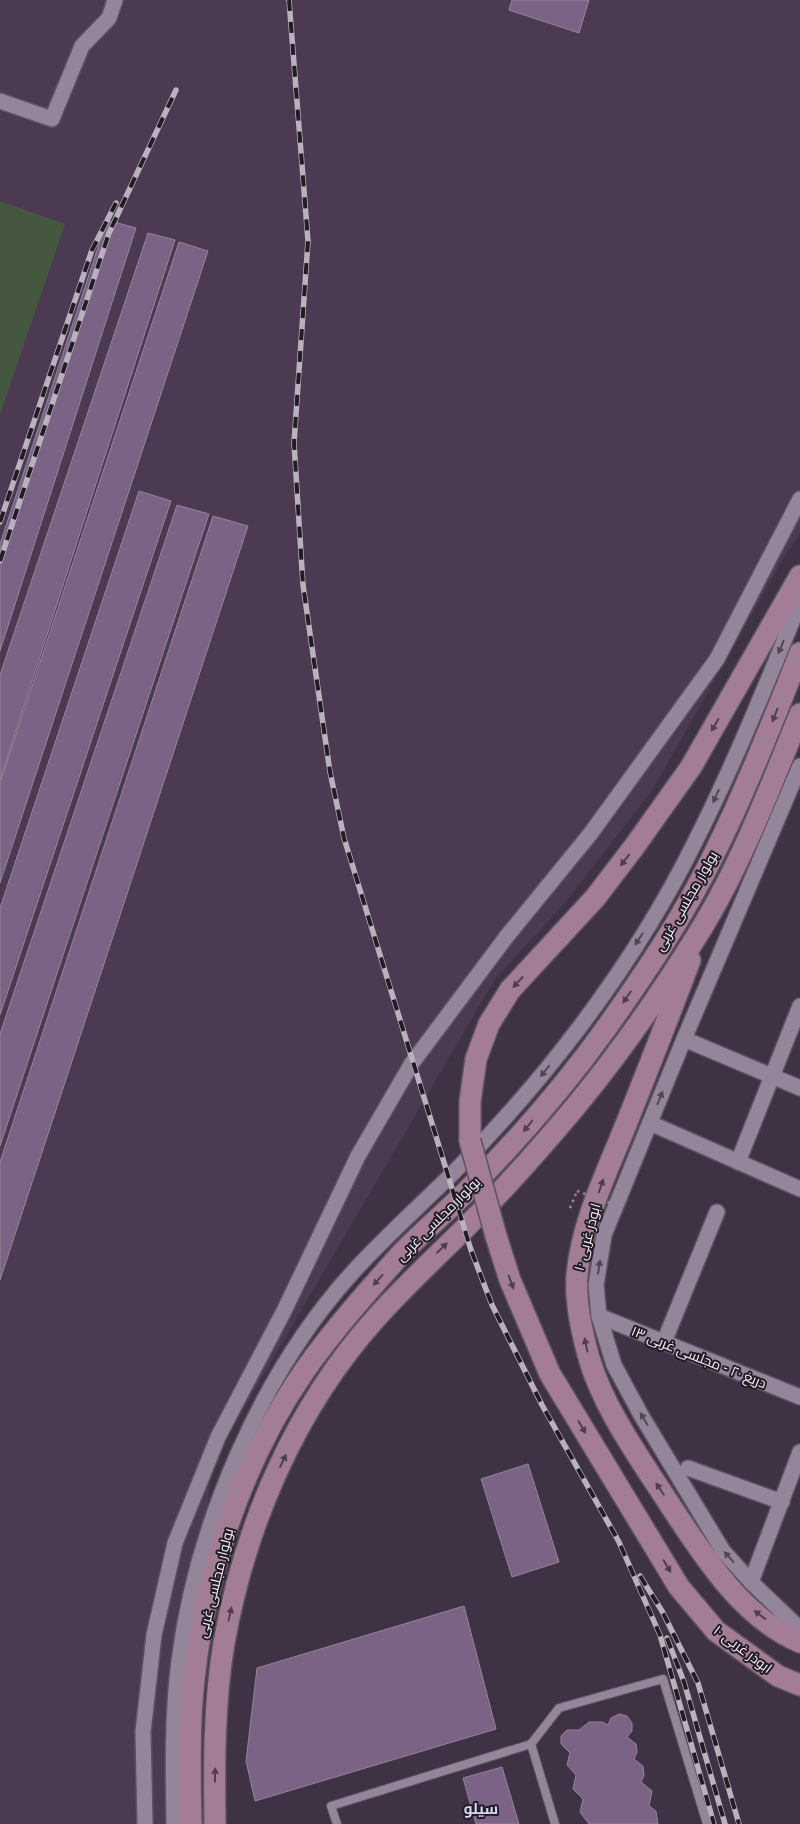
<svg xmlns="http://www.w3.org/2000/svg" width="800" height="1824" viewBox="0 0 800 1824" font-family="'Fira Sans Condensed',Cairo,sans-serif">
<style>
.built{fill:#4b3a51}
.green{fill:#45573e}
.building{fill:#7a6384;stroke:#94859a}
.lines{fill:none;stroke-linecap:round;stroke-linejoin:round}
.lane-casing{stroke:#5d5261;stroke-width:10}
.street-casing{stroke:#5d5261;stroke-width:18}
.secondary-casing{stroke:#5d5261;stroke-width:24}
.path{stroke:#948998;stroke-width:2.5;stroke-dasharray:2.5 4;stroke-linecap:butt}
.lane{stroke:#95859b;stroke-width:8}
.street{stroke:#95859b;stroke-width:15}
.secondary{stroke:#a37d95;stroke-width:21}
.rail-casing{stroke:#bab0be;stroke-width:5.5}
.rail{stroke:#221c25;stroke-width:4;stroke-dasharray:11;stroke-linecap:butt}
.secondary-bridge-casing{stroke:#5d5261;stroke-width:24;stroke-linecap:butt}
.path-bridge{stroke:#948998;stroke-width:2.5;stroke-dasharray:2.5 4;stroke-linecap:butt}
.secondary-bridge{stroke:#a37d95;stroke-width:21}
.oneway{fill:#504654}
.oneway2{fill:#4f3e4c}
.labels{text-anchor:middle;stroke-width:4;stroke-linejoin:round;paint-order:stroke}
.street-label{font-size:14px;fill:#f9f0fc;stroke:#221c25}
.neighbourhood-label{font-size:15px;font-weight:bold;fill:#d4dbf7;stroke:#221c25}
</style>
<rect width="100%" height="100%" fill="#3f3244"/>
<path class="built" d="M0,0H800V534L783,559L652,791L564,904L495,979L211,1465L184,1824H0Z"/>
<path class="green" d="M0,201L65,224L0,415Z"/>
<g class="building">
<path d="M512,0H589L579,33L509,10Z"/>
<path d="M107,220L136,228L0,651V544Z"/>
<path d="M148,233L175,240L0,780V675Z"/>
<path d="M179,242L208,251L0,883V783Z"/>
<path d="M139,491L171,501L0,1015V908Z"/>
<path d="M177,505L209,514L0,1146V1034Z"/>
<path d="M213,516L248,526L0,1280V1162Z"/>
<path d="M528,1464L559,1562L512,1577L481,1479Z"/>
<path d="M464,1606L496,1729L255,1801L246,1761L257,1668Z"/>
<path d="M619,1714L627,1716L632,1723V1731L627,1737L636,1744L637,1752L634,1759L643,1766L644,1775L641,1782L652,1791L649,1806L656,1811L658,1824H589L580,1812L583,1799L573,1789L576,1775L567,1765L570,1753L561,1744V1736L567,1730H579L589,1722H602L608,1725L611,1718Z"/>
<path d="M502,1767L519,1824H476L463,1778Z"/>
</g>
<g class="lines">
<defs>
<g id="lane">
<path d="M531,1744L559,1708L663,1679L707,1824"/>
<path d="M337,1824L331,1806L531,1744L555,1824"/>
</g>
<g id="street">
<path d="M0,101L52,119L82,46L109,18L115,0"/>
<path d="M800,766L684,1039L604,1235L596,1285L599,1316L614,1365L641,1415L723,1551L751,1582L800,1629"/>
<path d="M684,1039L800,1088"/>
<path d="M650,1123L800,1189"/>
<path d="M738,1162L800,1006"/>
<path d="M599,1316L800,1397"/>
<path d="M664,1342L717,1212"/>
<path d="M688,1468L782,1502"/>
<path d="M751,1582L800,1452"/>
<path d="M145,1824L143,1732L154,1635L175,1543L218,1437L284,1311L358,1156L412,1063L507,936L591,833L717,659L800,499"/>
<path d="M174,1824C173,1770 172,1715 179,1661C196,1526 261,1373 353,1272C386,1236 423,1203 458,1168C501,1124 542,1077 579,1028C622,971 663,907 695,842C734,765 767,683 800,602"/>
</g>
<g id="secondary">
<path d="M690,960C669,1016 647,1072 625,1127C606,1174 581,1225 577,1276C575,1302 582,1333 589,1358C604,1410 643,1463 672,1508C705,1558 743,1618 800,1642"/>
<path d="M470,1141V1102L476,1059L489,1024L510,990L595,898L634,847L691,767L800,576"/>
<path d="M496,1236L510,1280L550,1374L679,1587L716,1631L778,1676L800,1685"/>
<path d="M191,1824C190,1784 189,1742 192,1701C201,1585 239,1465 305,1370C334,1329 368,1291 401,1254C421,1233 444,1214 465,1193C516,1142 565,1086 607,1027C646,972 685,914 714,854C747,788 773,720 800,653"/>
<path d="M215,1824C214,1764 214,1702 224,1643C245,1525 295,1408 376,1318C408,1282 443,1251 476,1217C511,1182 544,1144 576,1106C622,1050 665,988 703,926C743,860 771,785 800,714"/>
</g>
</defs>
<use href="#lane" class="lane-casing"/>
<use href="#street" class="street-casing"/>
<use href="#secondary" class="secondary-casing"/>
<path class="path" d="M570,1208L577,1191"/>
<use href="#lane" class="lane"/>
<use href="#street" class="street"/>
<use href="#secondary" class="secondary"/>
<defs>
<g id="rail">
<path d="M289,0L308,241L294,443L303,585L330,772L344,838L471,1250L492,1305L542,1405L619,1542L660,1635L714,1824"/>
<path d="M0,522L92,250L116,203"/>
<path d="M0,561L109,233L176,90"/>
<path d="M640,1576L662,1611L698,1683L739,1824"/>
<path d="M667,1638L684,1682L725,1824"/>
</g>
</defs>
<use href="#rail" class="rail-casing"/>
<use href="#rail" class="rail"/>
<defs>
<path id="secondary-bridge" d="M470,1141L496,1236"/>
</defs>
<use href="#secondary-bridge" class="secondary-bridge-casing"/>
<path class="path-bridge" d="M577,1191L610,1203"/>
<use href="#secondary-bridge" class="secondary-bridge"/>
</g>
<defs><path id="oneway-solid" d="M-6-.8H1V-3.2L6.5 0L1 3.2V.8H-6Z" transform="scale(1.25)"/></defs>
<g class="oneway">
<use href="#oneway-solid" transform="translate(781 647) rotate(113)"/>
<use href="#oneway-solid" transform="translate(716 796) rotate(114)"/>
<use href="#oneway-solid" transform="translate(639 939) rotate(123)"/>
<use href="#oneway-solid" transform="translate(545 1071) rotate(129)"/>
<use href="#oneway-solid" transform="translate(660 1098) rotate(-68)"/>
<use href="#oneway-solid" transform="translate(599 1267) rotate(-81)"/>
<use href="#oneway-solid" transform="translate(644 1419) rotate(-121)"/>
<use href="#oneway-solid" transform="translate(729 1557) rotate(-132)"/>
</g>
<g class="oneway2">
<use href="#oneway-solid" transform="translate(775 715) rotate(112)"/>
<use href="#oneway-solid" transform="translate(715 725) rotate(120)"/>
<use href="#oneway-solid" transform="translate(625 860) rotate(128)"/>
<use href="#oneway-solid" transform="translate(518 982) rotate(133)"/>
<use href="#oneway-solid" transform="translate(627 997) rotate(124)"/>
<use href="#oneway-solid" transform="translate(528 1126) rotate(129)"/>
<use href="#oneway-solid" transform="translate(601 1186) rotate(-71)"/>
<use href="#oneway-solid" transform="translate(442 1248) rotate(-44)"/>
<use href="#oneway-solid" transform="translate(378 1280) rotate(132)"/>
<use href="#oneway-solid" transform="translate(511 1282) rotate(70)"/>
<use href="#oneway-solid" transform="translate(586 1345) rotate(-102)"/>
<use href="#oneway-solid" transform="translate(582 1427) rotate(59)"/>
<use href="#oneway-solid" transform="translate(283 1461) rotate(-64)"/>
<use href="#oneway-solid" transform="translate(660 1489) rotate(-124)"/>
<use href="#oneway-solid" transform="translate(667 1566) rotate(59)"/>
<use href="#oneway-solid" transform="translate(230 1614) rotate(-78)"/>
<use href="#oneway-solid" transform="translate(760 1615) rotate(-143)"/>
<use href="#oneway-solid" transform="translate(215 1775) rotate(-89)"/>
</g>
<g class="labels">
<g class="street-label">
<text transform="translate(686 901) rotate(-60)" y="5">بولوار مجلسی غربی</text>
<text transform="translate(438 1219) rotate(-45)" y="5">بولوار مجلسی غربی</text>
<text transform="translate(587 1237) rotate(-75)" y="5">ابوذر غربی ۱۰</text>
<text transform="translate(699 1357) rotate(22)" y="5">دریغ ۲۰ - مجلسی غربی ۱۳</text>
<text transform="translate(215 1583) rotate(-76)" y="5">بولوار مجلسی غربی</text>
<text transform="translate(743 1649) rotate(37)" y="5">ابوذر غربی ۱۰</text>
</g>
<g class="neighbourhood-label">
<text x="481" y="1814">سیلو</text>
</g>
</g>
</svg>
